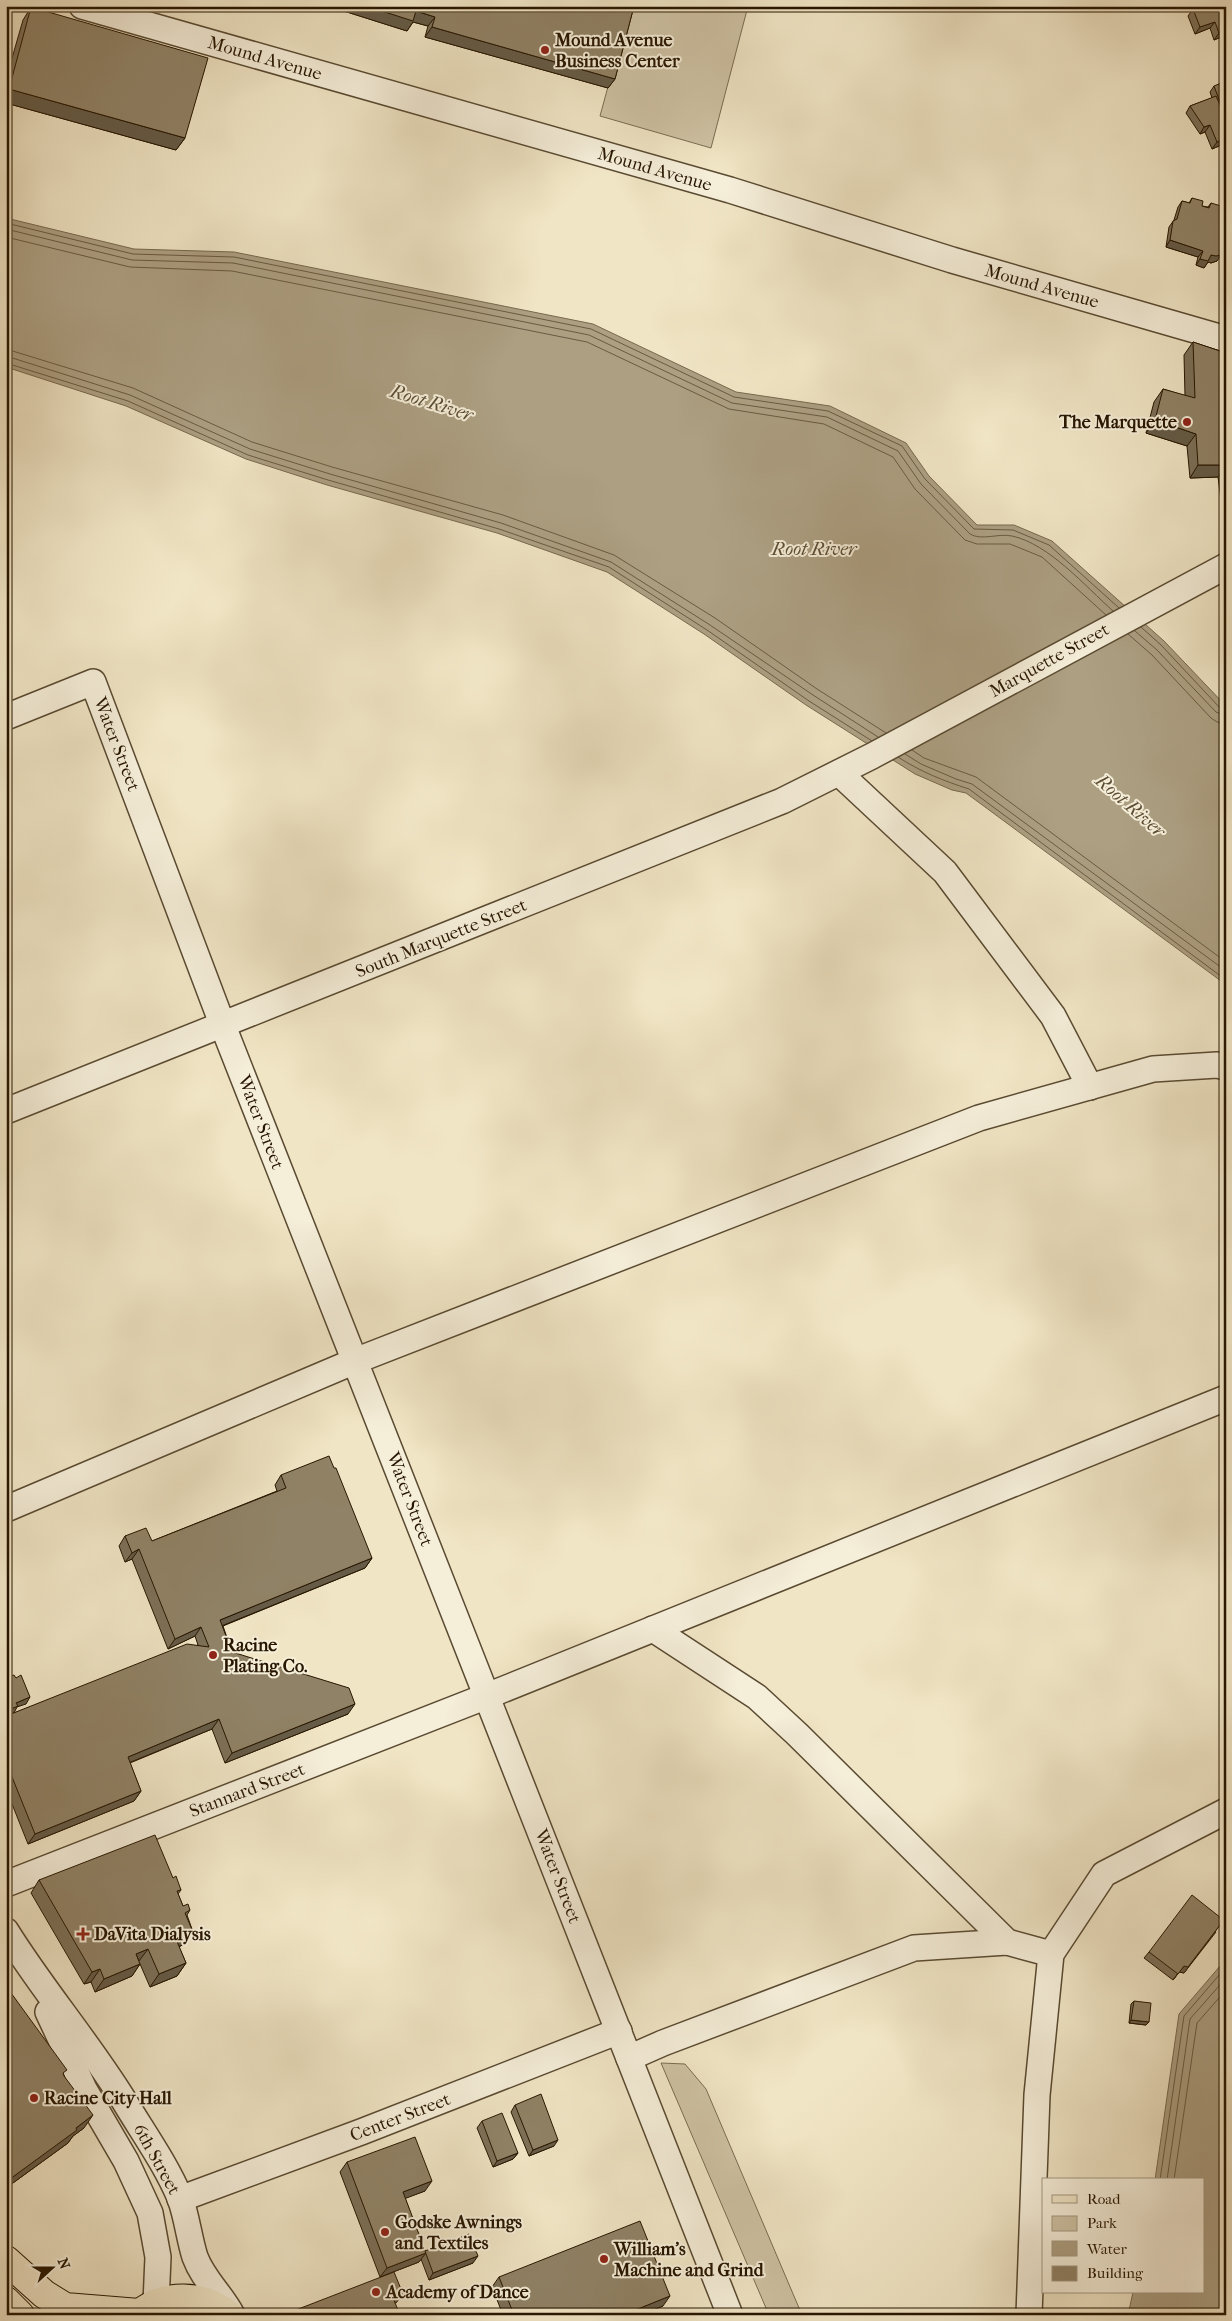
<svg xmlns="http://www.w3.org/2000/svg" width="1232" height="2321" viewBox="0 0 1232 2321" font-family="'IM FELL French Canon',serif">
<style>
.green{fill:#cec2a4;stroke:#7a6c52}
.water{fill:#ac9f82;stroke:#77684e}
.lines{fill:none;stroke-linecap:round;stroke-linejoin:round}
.shore{stroke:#6a5a41;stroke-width:1}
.minor-casing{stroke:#594a31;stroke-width:28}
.major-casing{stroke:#271600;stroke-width:30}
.minor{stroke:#f5eed9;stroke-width:25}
.major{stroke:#f0e5c5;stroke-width:28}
.wall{fill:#7c7058;stroke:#271600}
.shaded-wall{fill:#655b47;stroke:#271600}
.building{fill:#908266;stroke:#271600}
.poi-dot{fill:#8f2418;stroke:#f5eed9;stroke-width:2}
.labels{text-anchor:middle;stroke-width:4;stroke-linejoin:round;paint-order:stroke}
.poi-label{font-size:18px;font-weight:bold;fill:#271600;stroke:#f5eed9;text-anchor:start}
.street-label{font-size:18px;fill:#271600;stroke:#f5eed9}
.water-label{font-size:19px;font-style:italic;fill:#5c4d34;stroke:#f5eed9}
</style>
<rect width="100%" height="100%" fill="#f0e5c5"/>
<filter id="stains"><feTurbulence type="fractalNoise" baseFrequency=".004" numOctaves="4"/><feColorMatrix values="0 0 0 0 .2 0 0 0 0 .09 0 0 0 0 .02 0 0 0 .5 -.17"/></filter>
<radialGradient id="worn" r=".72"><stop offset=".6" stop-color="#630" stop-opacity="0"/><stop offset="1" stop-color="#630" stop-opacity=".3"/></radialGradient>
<g class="green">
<path d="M630,6H748L711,148L600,116Z"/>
<path d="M661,2063L685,2064L706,2089L802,2315H769Z"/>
</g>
<g class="water">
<path d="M6,218L134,249L234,252L593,324L736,392L830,406L906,443L929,476L977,525H1014L1052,541L1164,641L1226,706V991L1221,981L966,793L952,790L915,774L806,705L704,634L607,572L497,533L327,485L246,459L126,406L6,367Z"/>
<path d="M1226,1959V2315H1128L1133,2292H1203V2180H1155L1179,2014Z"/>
</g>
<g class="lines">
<g class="shore">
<path d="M6,223L133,254L234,257L591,329L734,397L828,411L902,446L925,479L974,529L1013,530L1049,545L1119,608"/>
<path d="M6,229L132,260L233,263L589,335L732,403L827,417L898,451L921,484L970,534C982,541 998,533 1012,536C1049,544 1085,586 1113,611"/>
<path d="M6,237L130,267L232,271L587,342L729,409L824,424L893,457L915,489L965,540L977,544H1010L1042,557L1106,615"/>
<path d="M6,349L133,388L252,442L332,467L503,515L614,555L715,618L817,689L886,733"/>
<path d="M6,356L130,395L250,449L330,474L501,523L611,562L710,625L813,695L878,737"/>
<path d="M6,363L128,401L248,455L328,480L499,529L609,567L707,630L809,701L872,741"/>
<path d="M1141,627L1161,645L1220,708L1226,709"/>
<path d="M1135,631L1157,650L1216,712L1226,716"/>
<path d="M1128,634L1152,655L1211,718L1217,722L1226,723"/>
<path d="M912,750L924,758L976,777L1226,962"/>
<path d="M905,754L921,764L956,779L972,784L1226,971"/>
<path d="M898,757C921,772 944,781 969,789L1226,980"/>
<path d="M1160,2180L1184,2016L1226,1967"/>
<path d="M1167,2180L1190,2019L1226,1978"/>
<path d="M1174,2180L1197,2023L1226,1990"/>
</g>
<defs>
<g id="minor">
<path d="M82,6L730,190L952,260L1226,339"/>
<path d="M6,717L93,682L223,1026L730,2315"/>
<path d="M839,773L945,872L1053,1016L1090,1087"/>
<path d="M6,1111L782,801L872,756L1226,566"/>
<path d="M6,1509L355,1361L979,1118L1153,1069L1217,1065L1226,1067"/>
<path d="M653,1629L757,1697L797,1734L1007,1942"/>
<path d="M6,1884L487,1696L1226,1398"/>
<path d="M6,1931C42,1989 87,2041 123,2099C142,2131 166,2164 180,2198C187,2217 189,2238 195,2257C203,2279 221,2294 232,2315"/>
<path d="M48,2012L84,2089L126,2161L150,2213L158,2257L156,2303"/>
<path d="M629,2058L663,2043L914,1948L1007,1942L1051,1954"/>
<path d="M180,2199L361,2132L619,2031"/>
<path d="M1029,2315L1037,2095L1051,1954L1104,1874L1226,1811"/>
</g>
<g id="major">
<path d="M6,2260L44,2294L65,2307L139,2313"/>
<path d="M6,2301L20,2315"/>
<path d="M138,2315C164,2292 203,2294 229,2315"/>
</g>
</defs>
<use href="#minor" class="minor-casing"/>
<use href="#major" class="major-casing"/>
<use href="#minor" class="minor"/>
<use href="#major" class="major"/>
</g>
<g class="wall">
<path d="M328,6H634L615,79L608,88L425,37L428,26L413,22L407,31Z"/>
<path d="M1226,6V35L1214,40L1210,28L1195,34L1188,16L1193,9Z"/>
<path d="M31,7L185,138L176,150L6,103V79L23,20Z"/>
<path d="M1214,86L1226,114H1224L1226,118V143L1212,149L1205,132L1200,134L1186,113L1190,106L1212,98L1210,92Z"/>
<path d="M1192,198L1202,206L1208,207L1211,203L1220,210L1217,261L1211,263L1208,262L1204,268L1196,265L1198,257L1166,247L1169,227L1174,220L1178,207L1182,201L1189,203Z"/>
<path d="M1193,342L1226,353V506L1222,508L1218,477L1190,478L1187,446L1146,433L1154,402L1163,389L1185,396L1184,355Z"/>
<path d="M281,1475L372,1558L365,1568L223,1626L232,1652L348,1714L225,1763L212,1729L130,1763L141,1791L134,1801L28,1844L6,1789V1716L198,1645L195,1636L168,1649L132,1559L125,1562L119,1546L125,1536L152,1541L277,1491L275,1485Z"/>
<path d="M173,1878L181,1890L178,1894L183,1906L190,1910L187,1915L193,1932L184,1944L179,1947L186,1963L177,1976L150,1987L140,1964L132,1976L95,1992L91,1982L84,1984L31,1893L39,1880Z"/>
<path d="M1216,1932L1184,1973L1179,1972L1173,1980L1144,1958L1149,1952Z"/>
<path d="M6,1986L64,2075L84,2128L73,2136L68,2143L6,2188Z"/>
<path d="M1134,2001L1149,2022L1146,2025L1129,2023L1131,2004Z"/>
<path d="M515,2105L554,2146L529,2156L511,2112Z"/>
<path d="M482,2121L518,2153L513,2159L493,2167L477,2128Z"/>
<path d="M347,2162L425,2191L405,2198L425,2251L473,2263L429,2280L421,2259L419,2262L380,2277L340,2172Z"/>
<path d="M499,2277L663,2306L641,2315H503L492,2287Z"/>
</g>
<g class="shaded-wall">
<path d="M328,6H366L416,11L435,17L428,26L413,22L407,31Z"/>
<path d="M1215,22L1210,28L1195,34L1200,27Z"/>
<path d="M432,27L615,79L608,88L425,37Z"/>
<path d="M1226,30V35L1214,40L1219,33Z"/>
<path d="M9,89L185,138L176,150L6,103V93Z"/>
<path d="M1226,109V114L1219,116L1223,110Z"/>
<path d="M1210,125L1205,132L1200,134L1204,127Z"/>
<path d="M1226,138V143L1212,149L1217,142Z"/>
<path d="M1170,240L1203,251L1198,257L1166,247Z"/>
<path d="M1211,255H1221L1217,261L1211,263L1208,262L1204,268L1196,265L1200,259Z"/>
<path d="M1155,420L1196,434L1187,446L1146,433Z"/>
<path d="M1198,465H1226V466L1218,477L1190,478Z"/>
<path d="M139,1549L132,1559L125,1562L132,1553Z"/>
<path d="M372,1558L365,1568L214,1629L220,1620Z"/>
<path d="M201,1627L195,1636L168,1649L175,1639Z"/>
<path d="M30,1697L26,1704L17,1707L14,1713L6,1715V1711L16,1703Z"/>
<path d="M355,1704L348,1714L225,1763L232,1753Z"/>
<path d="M219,1719L212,1729L121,1766L128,1757Z"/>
<path d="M141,1791L134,1801L28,1844L35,1834Z"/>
<path d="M1220,1925L1184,1973L1179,1972L1173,1980L1184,1966Z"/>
<path d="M193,1932L184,1944L167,1952L176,1939Z"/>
<path d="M148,1949L139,1961L136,1954Z"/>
<path d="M186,1963L177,1976L150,1987L159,1974Z"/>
<path d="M140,1964L132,1976L95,1992L104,1979Z"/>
<path d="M100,1969L91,1982L84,1984L92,1972Z"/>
<path d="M1131,2020L1149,2022L1146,2025L1129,2023Z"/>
<path d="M93,2115L84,2128L73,2136L68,2143L6,2188V2185L10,2179Z"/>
<path d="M558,2140L554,2146L529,2156L533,2150Z"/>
<path d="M518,2153L513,2159L493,2167L497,2161Z"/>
<path d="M432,2181L425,2191L396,2202L403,2192Z"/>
<path d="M426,2253L419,2262L380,2277L387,2268Z"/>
<path d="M478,2256L473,2263L429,2280L433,2273Z"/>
<path d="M403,2294L396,2303L386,2307L393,2298Z"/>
<path d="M670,2296L663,2306L641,2315H623Z"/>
</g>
<g class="building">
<path d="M366,6H634L615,79L432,27L435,17L416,11L413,21Z"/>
<path d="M1200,6H1226V30L1219,33L1215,22L1200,27L1193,9Z"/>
<path d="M31,7L208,58L185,138L9,89Z"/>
<path d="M1226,81V109L1223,110L1214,86Z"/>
<path d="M1216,96L1226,118V138L1217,142L1210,125L1204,127L1190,106Z"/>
<path d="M1192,198L1203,201L1202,206L1209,208L1211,203L1221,206L1220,210L1226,212V240L1221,255L1216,256L1211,255L1208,261L1200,259L1203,251L1170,240L1173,221L1177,219L1182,201L1190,203Z"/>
<path d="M1193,342L1226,353V465H1198L1196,434L1155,420L1163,389L1195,398Z"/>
<path d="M329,1456L334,1468H336L372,1558L220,1620L232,1652L349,1688L355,1704L232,1753L219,1719L128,1757L141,1791L35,1834L6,1762V1716L187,1644L209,1647L201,1627L175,1639L139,1549L132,1553L125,1536L146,1528L152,1541L286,1488L281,1475Z"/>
<path d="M14,1675L16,1678L21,1675L30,1697L16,1703L18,1706L6,1711V1680L8,1679V1677Z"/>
<path d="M155,1835L173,1878L176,1876L181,1890L177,1891L183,1906L188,1904L190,1910L185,1913L193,1932L176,1939L186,1963L159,1974L148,1949L136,1954L140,1964L104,1979L100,1969L92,1972L39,1880Z"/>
<path d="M1192,1895L1221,1918L1220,1925L1188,1967L1184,1966L1178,1974L1149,1952Z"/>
<path d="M6,1986L67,2070L63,2073L64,2076L93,2115L76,2128L77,2130L10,2179L9,2177L6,2178Z"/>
<path d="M1134,2001L1151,2003L1149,2022L1131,2020Z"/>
<path d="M541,2094L558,2140L533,2150L515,2105Z"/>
<path d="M502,2113L518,2153L497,2161L482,2121Z"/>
<path d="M415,2137L432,2181L403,2192L426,2253L387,2268L347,2162Z"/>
<path d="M640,2221L670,2296L623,2315H514L499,2277Z"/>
<path d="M469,2234L478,2256L433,2273L425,2251Z"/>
<path d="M394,2272L403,2294L393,2298L400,2315H289L288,2313Z"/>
</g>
<g class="poi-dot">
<circle cx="545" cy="50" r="5"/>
<circle cx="1187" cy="422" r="5"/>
<circle cx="213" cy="1655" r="5"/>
<path d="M80.5 1926.5h5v5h5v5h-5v5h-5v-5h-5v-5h5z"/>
<circle cx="34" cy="2098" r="5"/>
<circle cx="385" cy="2232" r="5"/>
<circle cx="604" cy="2259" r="5"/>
<circle cx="376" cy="2292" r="5"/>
</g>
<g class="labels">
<g class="poi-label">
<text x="555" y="46">Mound Avenue<tspan x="555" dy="21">Business Center</tspan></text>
<text x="1177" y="428" text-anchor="end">The Marquette</text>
<text x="223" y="1651">Racine<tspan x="223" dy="21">Plating Co.</tspan></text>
<text x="94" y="1940">DaVita Dialysis</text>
<text x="44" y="2104">Racine City Hall</text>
<text x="395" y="2228">Godske Awnings<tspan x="395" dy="21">and Textiles</tspan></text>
<text x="614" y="2255">William's<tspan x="614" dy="21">Machine and Grind</tspan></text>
<text x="386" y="2298">Academy of Dance</text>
</g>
<g class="street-label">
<text transform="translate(265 58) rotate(16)" y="6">Mound Avenue</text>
<text transform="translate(655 169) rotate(16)" y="6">Mound Avenue</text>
<text transform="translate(1042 286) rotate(16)" y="6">Mound Avenue</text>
<text transform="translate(1049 660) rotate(-29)" y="6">Marquette Street</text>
<text transform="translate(117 744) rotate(69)" y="6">Water Street</text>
<text transform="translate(441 938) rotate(-22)" y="6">South Marquette Street</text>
<text transform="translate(261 1122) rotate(69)" y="6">Water Street</text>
<text transform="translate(410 1499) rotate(69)" y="6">Water Street</text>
<text transform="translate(247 1790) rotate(-21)" y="6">Stannard Street</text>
<text transform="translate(558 1876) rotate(69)" y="6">Water Street</text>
<text transform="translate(400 2117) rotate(-21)" y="6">Center Street</text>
<text transform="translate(157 2159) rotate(61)" y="6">6th Street</text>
</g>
<g class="water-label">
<text transform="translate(432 402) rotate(17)" y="7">Root River</text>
<text x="814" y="555">Root River</text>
<text transform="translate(1131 805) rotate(41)" y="7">Root River</text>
</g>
</g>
<rect width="1232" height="2321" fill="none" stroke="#f0e5c5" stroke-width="25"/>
<rect x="8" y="8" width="1217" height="2306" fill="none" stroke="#271600" stroke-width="2.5"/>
<rect x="12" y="12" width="1207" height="2296" fill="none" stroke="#271600"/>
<rect x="1042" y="2178" width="162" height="115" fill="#f5eed9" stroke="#a39882"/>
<rect x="1052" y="2195" width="25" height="8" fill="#f0e5c5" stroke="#a39882"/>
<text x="1087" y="2204" font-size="15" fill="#271600">Road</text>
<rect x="1052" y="2216" width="25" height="15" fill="#cec2a4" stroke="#a39882"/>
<text x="1087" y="2228" font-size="15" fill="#271600">Park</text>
<rect x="1052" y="2241" width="25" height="15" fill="#ac9f82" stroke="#a39882"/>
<text x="1087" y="2254" font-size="15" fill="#271600">Water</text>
<rect x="1052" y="2266" width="25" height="15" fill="#908266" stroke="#a39882"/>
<text x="1087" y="2278" font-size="15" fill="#271600">Building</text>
<g transform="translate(52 2268) rotate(69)" stroke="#f5eed9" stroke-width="4" paint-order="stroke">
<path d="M0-4L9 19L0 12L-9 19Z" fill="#271600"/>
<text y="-8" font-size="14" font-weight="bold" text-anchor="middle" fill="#271600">N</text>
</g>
<rect width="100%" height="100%" filter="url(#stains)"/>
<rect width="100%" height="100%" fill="url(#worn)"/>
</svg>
